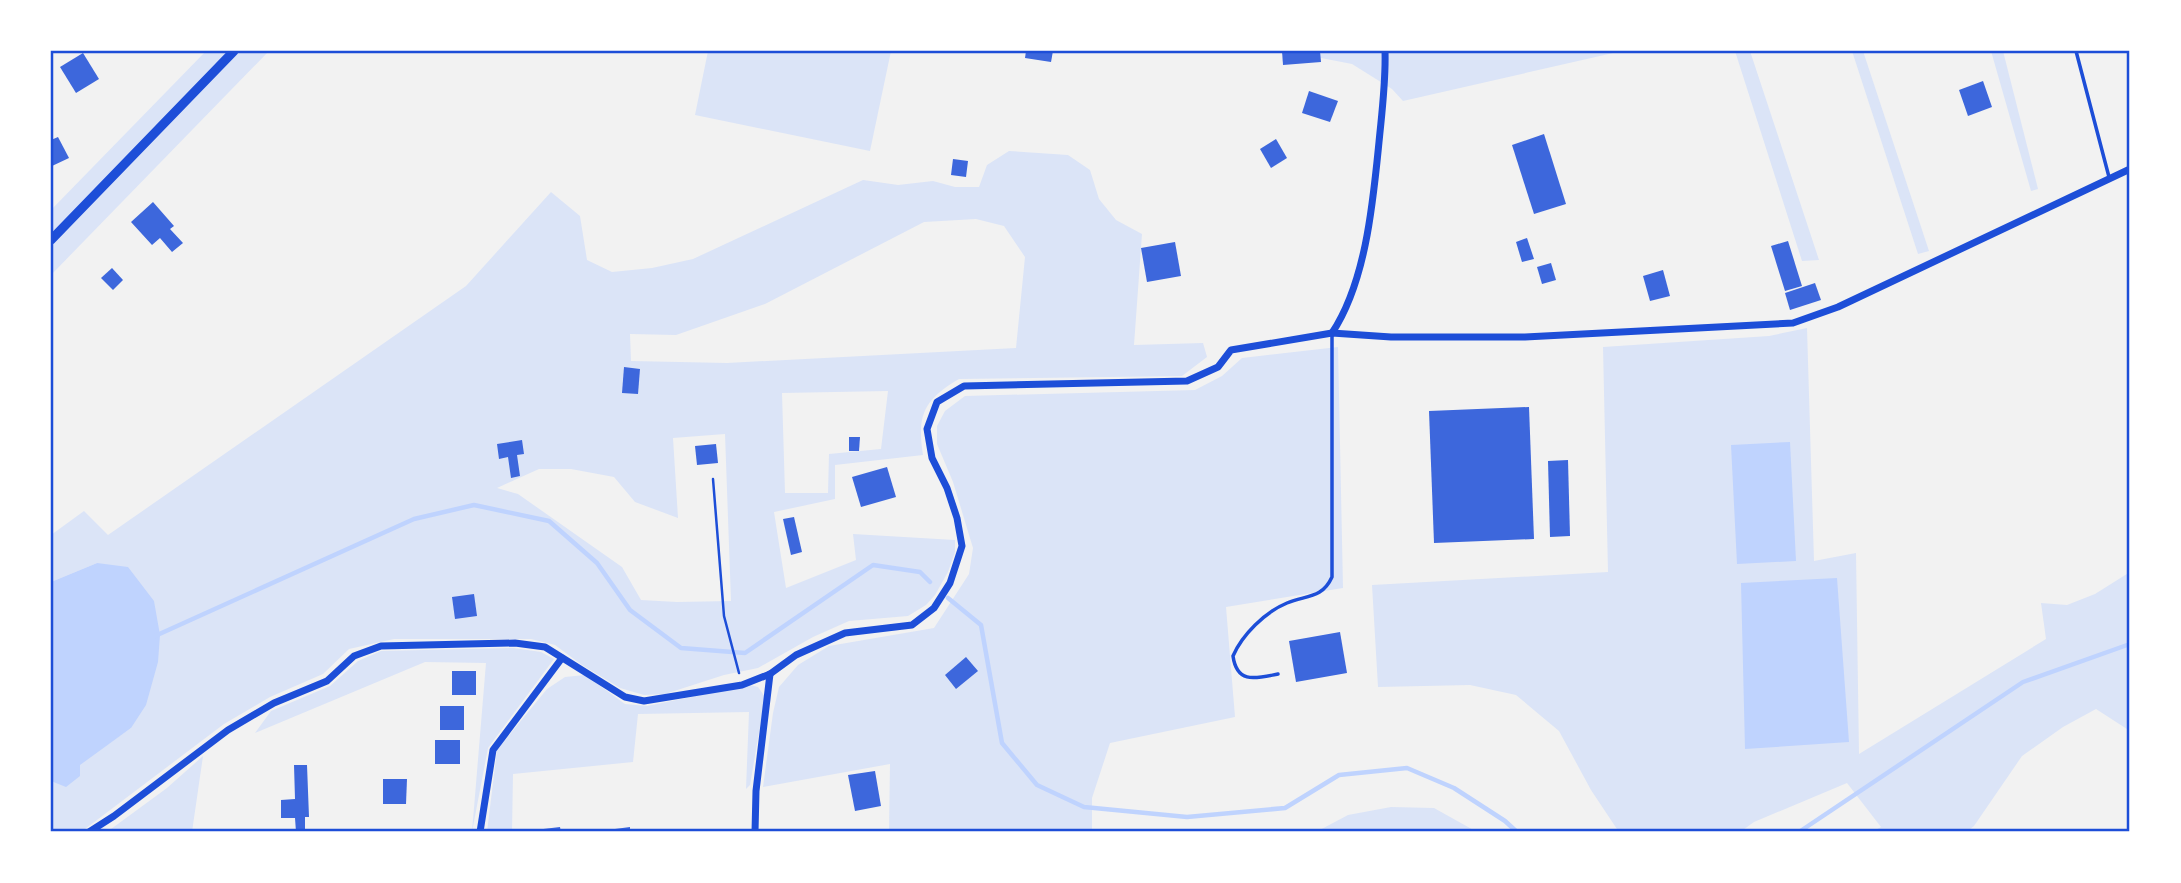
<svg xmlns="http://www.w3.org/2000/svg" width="2181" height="883" viewBox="0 0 2181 883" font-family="Signika,sans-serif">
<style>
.green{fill:#dbe4f7;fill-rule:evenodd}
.water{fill:#bfd3fe}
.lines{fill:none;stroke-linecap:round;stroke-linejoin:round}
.stream{stroke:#bfd3fe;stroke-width:4.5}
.building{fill:#3d67dc}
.path{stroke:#1d4ed8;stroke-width:2.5}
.service{stroke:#1d4ed8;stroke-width:3.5}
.minor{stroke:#1d4ed8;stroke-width:7}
.tertiary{stroke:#1d4ed8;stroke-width:9}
.neatline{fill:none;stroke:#1d4ed8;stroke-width:2.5}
</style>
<rect width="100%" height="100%" fill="#f2f2f2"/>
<g class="green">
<path d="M206,51H269L51,275V210Z"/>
<path d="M708,51H891L870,151L695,115Z"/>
<path d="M1285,51H1622L1403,101L1392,89L1352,64Z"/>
<path d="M1735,51H1750L1819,260L1802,261Z"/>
<path d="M1852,51H1863L1929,251L1918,254Z"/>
<path d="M1991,51H2003L2038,189L2031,191Z"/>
<path d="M1009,151L1068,155L1090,170L1099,199L1116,220L1142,234L1134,345L1203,343L1207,357L1182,376L959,379C923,400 917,416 923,455L835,465V499L774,512L786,588L856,560L853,534L955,540V552L948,572L935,595L926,605L908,616L849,621L813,637L758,668L724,675L665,694L644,695L620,688L582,665L555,645L531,639H394L349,649L323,674L270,697L224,724L81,832H51V781L52,783L131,728L97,563L51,582V535L84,511L108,535L466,286L551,192L580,216L587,260L612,272L652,268L693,259L863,180L898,185L933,181L955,187H979L987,165ZM976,219L1004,226L1025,257L1016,348L727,363L631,361L630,334L676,335L765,304L924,222ZM888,391L881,449L829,454L828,493H785L782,393ZM725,434L731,601L677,602L641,600L622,567L518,494L497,488L539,469H571L614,477L635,502L678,518L673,438Z"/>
<path d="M1807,328L1814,561L1856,553L1859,754L2046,639L2041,603L2067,605L2095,594L2130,572V731L2096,709L2063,727L2022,756L1974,826L1966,832H1872L1881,827L1847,783L1754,822L1740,832H1619L1591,790L1559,731L1516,695L1470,685L1378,687L1372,585L1608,572L1603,347L1769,336Z"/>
<path d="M1338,347L1343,588L1226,607L1235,717L1110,743L1092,798V832H889L890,764L763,787L773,713L779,687L798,665L829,646L934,628L969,574L973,548L953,482L937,444V426L945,411L965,396L1195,390L1222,376L1242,358Z"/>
<path d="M513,648L541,652L554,659L488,748L472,832L486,663L425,662L255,733L271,711L330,686L358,661L381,651Z"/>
<path d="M585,675L625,704L647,706L750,685L758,687L765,697L750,785L746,789L749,712L638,714L633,762L513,774L512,832H487L497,750L547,689L565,677Z"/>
<path d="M203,756L192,832H107L167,788Z"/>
<path d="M1391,807L1434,808L1477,832H1316L1348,815Z"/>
</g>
<g class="water">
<path d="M1790,442L1796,561L1737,564L1731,445Z"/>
<path d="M97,563L128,567L154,601L160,635L158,662L146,705L131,728L80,765V776L66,787L51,781V582Z"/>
<path d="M1837,578L1849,742L1745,749L1741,583Z"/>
</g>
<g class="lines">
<g class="stream">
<path d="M948,598L981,625L1002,743L1037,785L1084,807L1187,817L1285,808L1339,775L1407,768L1454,788L1505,821L1517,832"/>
<path d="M155,636L414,519L474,505L549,521L597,563L630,610L681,648L745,653L873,565L920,572L930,582"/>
<path d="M1799,832L2023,682L2130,644"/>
</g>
</g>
<g class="building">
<path d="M1026,51H1053L1051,62L1025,58Z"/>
<path d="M1282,51H1320L1321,62L1283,65Z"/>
<path d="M83,53L99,79L76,93L60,67Z"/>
<path d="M1983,81L1992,107L1968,116L1959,90Z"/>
<path d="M1309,91L1338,101L1330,122L1302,113Z"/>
<path d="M1544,134L1566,204L1534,214L1512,145Z"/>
<path d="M58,137L69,158L52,166L51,140Z"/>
<path d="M1276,139L1287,158L1271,168L1260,149Z"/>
<path d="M953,159L968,161L966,177L951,175Z"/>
<path d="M153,202L174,226L170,229L183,243L172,252L160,238L152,245L131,222Z"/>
<path d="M1527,238L1534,259L1522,262L1516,242Z"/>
<path d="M1788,241L1802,286L1785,291L1771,246Z"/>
<path d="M1175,242L1181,276L1147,282L1141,248Z"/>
<path d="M1551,263L1556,280L1542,284L1537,267Z"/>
<path d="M112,268L123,280L113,290L101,278Z"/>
<path d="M1663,270L1670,296L1650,301L1643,276Z"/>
<path d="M1815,283L1821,300L1790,310L1785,293Z"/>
<path d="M624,367L640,369L638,394L622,393Z"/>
<path d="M1529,407L1534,539L1434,543L1429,411Z"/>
<path d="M849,437H860L859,451H849Z"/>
<path d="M522,440L524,454L517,455L520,476L511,478L508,457L499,459L497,444Z"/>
<path d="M716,444L718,463L697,465L695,446Z"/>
<path d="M1568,460L1570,536L1550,537L1548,461Z"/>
<path d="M887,467L896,497L861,507L852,477Z"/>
<path d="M794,517L802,552L791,555L783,519Z"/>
<path d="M474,594L477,616L455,619L452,597Z"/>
<path d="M1340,632L1347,673L1296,682L1289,641Z"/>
<path d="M966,657L978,671L956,689L945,675Z"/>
<rect x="452" y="671" width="24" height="24"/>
<rect x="440" y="706" width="24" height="24"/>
<rect x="435" y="740" width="25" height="24"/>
<path d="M294,765H307L309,817H305V832H296L295,818H281V800L295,799Z"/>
<path d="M875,771L881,806L855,811L848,775Z"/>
<path d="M383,779H407L406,804H383Z"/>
<path d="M560,827L561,832H535V830Z"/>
<path d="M630,827V832H615V829Z"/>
</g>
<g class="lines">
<path class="path" d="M713,479L724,616L739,673"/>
<g class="service">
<path d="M2076,51L2109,177"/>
<path d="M1278,674C1257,678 1237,685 1233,656C1242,635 1265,612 1287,603C1306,595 1322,599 1332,577V333"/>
</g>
<g class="minor">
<path d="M1332,333C1366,282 1373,202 1379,142C1382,111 1386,81 1385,51"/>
<path d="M89,832L114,816L228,730L274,703L327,681L354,656L381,646L515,643L545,647L625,697L644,701L742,685L770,674L796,655L845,633L912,625L934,608L950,583L962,546L957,518L947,488L932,458L927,429L937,402L964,386L1187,381L1218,367L1231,350L1332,333L1391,337H1525L1793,323L1838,307L2130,169"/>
<path d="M480,832L493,750L562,658"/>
<path d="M755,832L756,791L770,674"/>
</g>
<path class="tertiary" d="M51,240L234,51"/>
</g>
<rect width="2181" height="883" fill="none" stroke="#ffffff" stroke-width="105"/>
<rect x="52" y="52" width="2076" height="778" class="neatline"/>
</svg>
